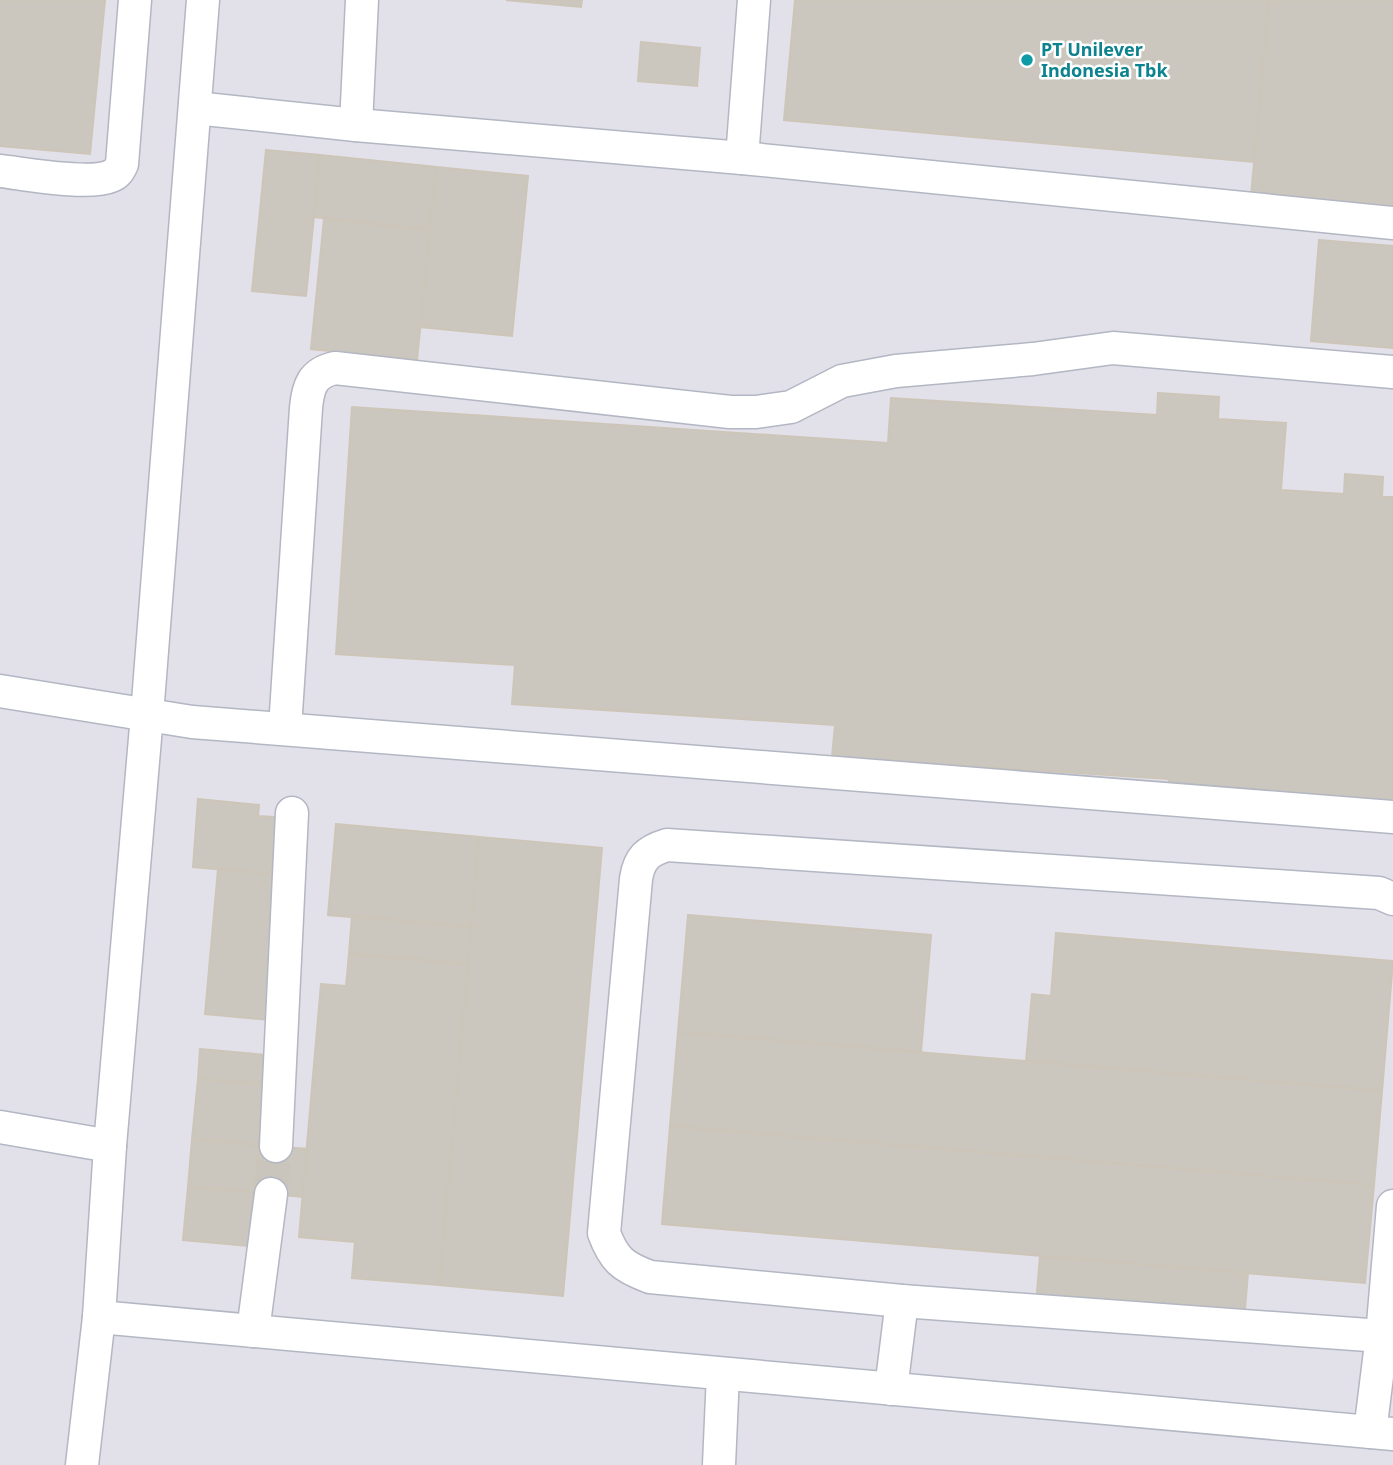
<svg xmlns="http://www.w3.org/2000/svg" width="1393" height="1465" viewBox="0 0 1393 1465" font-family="'Noto Sans',sans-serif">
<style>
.industrial{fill:#e2e0e9}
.building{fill:#cbc7be;stroke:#cdc5b8;stroke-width:2}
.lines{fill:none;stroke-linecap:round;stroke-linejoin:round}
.minor-tunnel{stroke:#c9c4bc;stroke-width:32;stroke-dasharray:32 16;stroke-linecap:butt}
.minor-casing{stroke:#b3b7c3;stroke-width:35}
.minor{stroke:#fff;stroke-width:32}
.culture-dot{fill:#0f9aa8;stroke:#fff;stroke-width:2.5}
.labels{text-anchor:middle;stroke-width:5;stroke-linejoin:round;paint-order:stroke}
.culture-label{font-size:18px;font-weight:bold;fill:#0d838f;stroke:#fff;text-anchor:start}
</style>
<rect width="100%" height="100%" fill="#f0e9e0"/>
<rect class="industrial" x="0" y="0" width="1393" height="1465"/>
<g class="building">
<path d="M0,0H105L90,154L0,146Z"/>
<path d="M506,0H582L581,7Z"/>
<path d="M795,0H1269L1254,162L784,120Z"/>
<path d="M1269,0H1393V209L1251,196Z"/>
<path d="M641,42L700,48L697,86L638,81Z"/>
<path d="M266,150L320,155L306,296L252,291Z"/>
<path d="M320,155L436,167L430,230L314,217Z"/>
<path d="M436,167L528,176L512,336L420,327Z"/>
<path d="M324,219L430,230L417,360L311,349Z"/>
<path d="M1319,240L1393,246V348L1311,341Z"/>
<path d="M1158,393L1219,397L1218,419L1286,423L1281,490L1344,494L1345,474L1383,477L1382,497H1393V814L1167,799L1169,779L832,757L835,725L512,704L515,665L336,654L352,407L888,443L891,398L1157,415Z"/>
<path d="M198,799L259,805L258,816L288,818L283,875L193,867Z"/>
<path d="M336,824L479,837L471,927L328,915Z"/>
<path d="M479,837L602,848L563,1296L439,1285Z"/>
<path d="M218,869L283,875L270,1020L205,1014Z"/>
<path d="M688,915L931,935L921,1052L678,1032Z"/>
<path d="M352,916L471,927L468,964L349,954Z"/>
<path d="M1056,933L1393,961L1382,1091L1026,1061L1032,994L1051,996Z"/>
<path d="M349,954L468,964L439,1285L352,1278L355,1242L299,1237L321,984L346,986Z"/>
<path d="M678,1032L1382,1091L1374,1185L670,1126Z"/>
<path d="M200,1049L266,1055L264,1084L198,1079Z"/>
<path d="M198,1079L264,1084L259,1145L192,1139Z"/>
<path d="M670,1126L1374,1185L1365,1283L662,1224Z"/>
<path d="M192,1139L259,1145L254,1192L188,1187Z"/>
<path d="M259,1145L307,1149L302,1197L254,1192Z"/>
<path d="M188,1187L254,1192L249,1246L183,1240Z"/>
<path d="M1040,1256L1248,1273L1244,1321L1036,1304Z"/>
</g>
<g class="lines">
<path class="minor-tunnel" d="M271,1194L276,1146"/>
<defs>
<g id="minor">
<path d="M195,108L356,125L742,158L1393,223"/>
<path d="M356,125L362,0"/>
<path d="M742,158L754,0"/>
<path d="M0,171C26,174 89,186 111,176C117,174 119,170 122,164L135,0"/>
<path d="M0,691L192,722L1393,817"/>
<path d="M285,728L306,408C308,387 312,373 335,368L730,412H756L791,407L842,381L896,371L1033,359L1113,348L1393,372"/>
<path d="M0,1127L110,1146"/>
<path d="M276,1146L292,813"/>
<path d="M99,1317L1393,1434"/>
<path d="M253,1331L271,1194"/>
<path d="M1382,1336L902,1301L650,1277C623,1267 614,1260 604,1233L636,879C639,859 647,851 667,845L1379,893L1393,899"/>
<path d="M891,1389L902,1301"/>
<path d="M1370,1432L1382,1336L1393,1206"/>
<path d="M82,1465L99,1317L110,1146L147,715L203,0"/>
<path d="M719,1465L723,1374"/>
</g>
</defs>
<use href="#minor" class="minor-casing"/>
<use href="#minor" class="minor"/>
</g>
<circle class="culture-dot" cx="1027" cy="60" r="7"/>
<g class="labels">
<g class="culture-label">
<text x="1041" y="56">PT Unilever<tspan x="1041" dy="21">Indonesia Tbk</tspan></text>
</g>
</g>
</svg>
